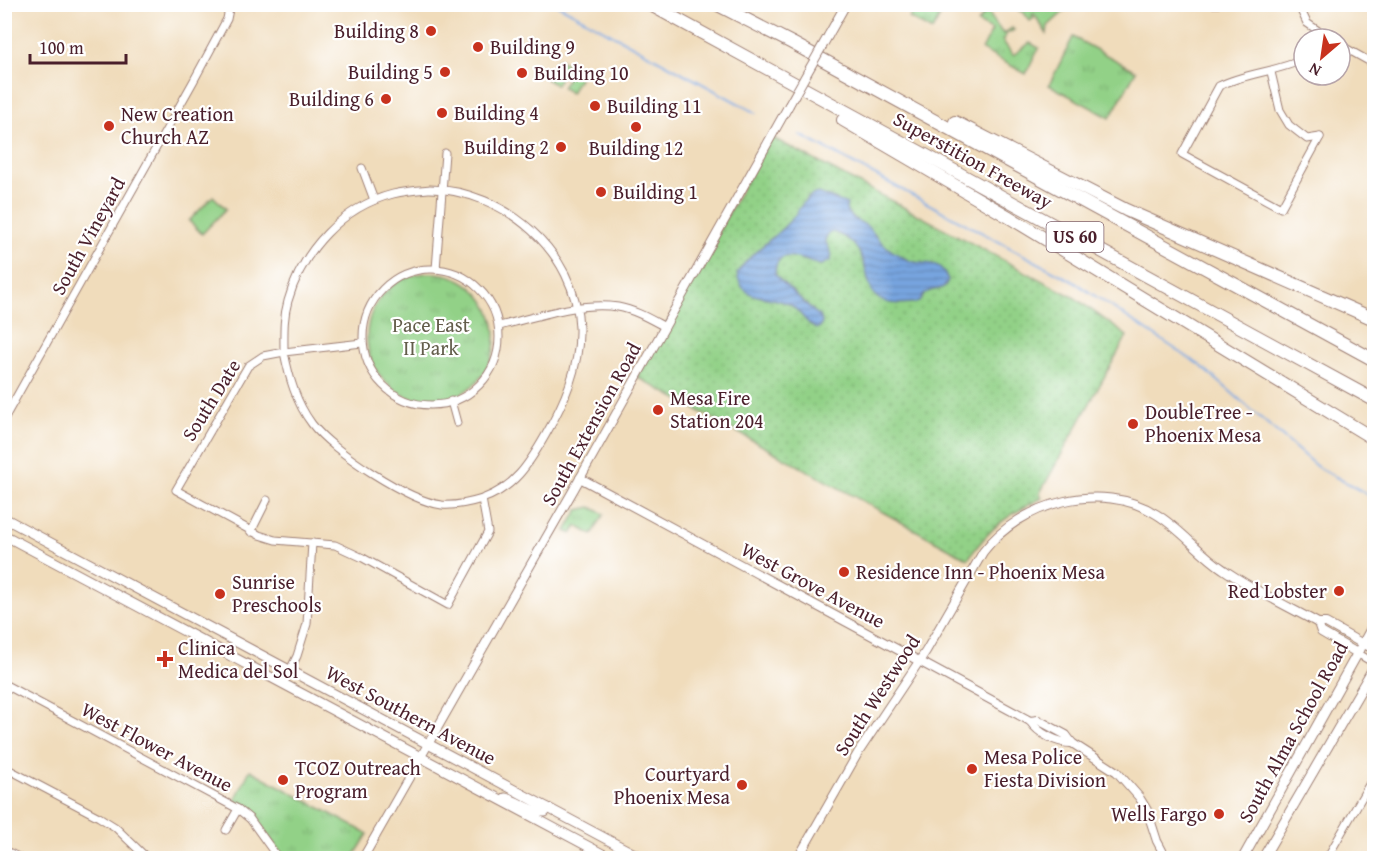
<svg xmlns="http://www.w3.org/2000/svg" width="1379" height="863" viewBox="0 0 1379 863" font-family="'Gentium Book Plus',serif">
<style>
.grass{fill:url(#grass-dots);stroke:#6e7859;stroke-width:1.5}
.park{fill:url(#park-tufts);stroke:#6e7859;stroke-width:1.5}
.pitch{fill:#92d187;stroke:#6e7859;stroke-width:1.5}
.water{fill:url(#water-rules);stroke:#606286;stroke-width:1.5}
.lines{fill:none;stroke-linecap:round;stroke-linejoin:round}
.stream{stroke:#77a5e0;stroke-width:2}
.minor-casing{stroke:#9d7e73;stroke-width:9}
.tertiary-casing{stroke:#9d7e73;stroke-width:10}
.secondary-casing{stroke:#9d7e73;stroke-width:11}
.motorway-casing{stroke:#9d7e73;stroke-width:14}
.minor{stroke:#fff;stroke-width:7}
.tertiary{stroke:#fff;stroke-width:8}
.secondary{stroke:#fff;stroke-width:9}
.motorway{stroke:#fff;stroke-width:12}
.tertiary-bridge-casing{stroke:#9d7e73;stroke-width:10;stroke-linecap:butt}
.tertiary-bridge{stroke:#fff;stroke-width:8}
.poi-dot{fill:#c8321e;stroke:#fff;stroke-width:2}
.labels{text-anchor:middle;stroke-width:4.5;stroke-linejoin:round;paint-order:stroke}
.shield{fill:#fff;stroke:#80626b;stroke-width:1.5}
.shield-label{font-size:18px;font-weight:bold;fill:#4a1f2b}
.poi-label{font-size:20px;fill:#4a1f2b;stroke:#fff;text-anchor:start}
.street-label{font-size:20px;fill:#4a1f2b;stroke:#fff}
.park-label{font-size:20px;fill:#635d4b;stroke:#fff}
</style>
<defs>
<pattern id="grass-dots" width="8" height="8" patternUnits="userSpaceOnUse" patternTransform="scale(1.5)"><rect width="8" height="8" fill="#92d187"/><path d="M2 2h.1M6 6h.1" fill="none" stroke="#7fb375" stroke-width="1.8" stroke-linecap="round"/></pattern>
<pattern id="park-tufts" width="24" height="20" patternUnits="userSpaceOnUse" patternTransform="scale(1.5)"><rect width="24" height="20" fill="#92d187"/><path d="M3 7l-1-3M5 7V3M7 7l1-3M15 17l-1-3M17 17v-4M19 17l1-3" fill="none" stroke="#7fb375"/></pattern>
<pattern id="water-rules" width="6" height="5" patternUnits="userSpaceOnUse" patternTransform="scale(1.5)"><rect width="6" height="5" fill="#77a5e0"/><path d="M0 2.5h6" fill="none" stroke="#6486b6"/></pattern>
</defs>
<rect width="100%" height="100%" fill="#fff"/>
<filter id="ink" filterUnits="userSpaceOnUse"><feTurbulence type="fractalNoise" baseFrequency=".0167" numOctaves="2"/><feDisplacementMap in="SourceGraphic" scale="12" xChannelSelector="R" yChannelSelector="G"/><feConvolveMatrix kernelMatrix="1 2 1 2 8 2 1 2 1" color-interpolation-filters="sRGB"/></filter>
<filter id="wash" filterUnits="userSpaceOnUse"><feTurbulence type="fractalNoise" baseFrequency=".008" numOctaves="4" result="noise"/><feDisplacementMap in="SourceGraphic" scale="24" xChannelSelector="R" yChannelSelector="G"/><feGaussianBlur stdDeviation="1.35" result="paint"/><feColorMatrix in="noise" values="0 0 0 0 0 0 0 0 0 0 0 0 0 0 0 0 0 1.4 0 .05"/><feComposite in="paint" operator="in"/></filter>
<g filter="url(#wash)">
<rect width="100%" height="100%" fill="#f0dcbb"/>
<path class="grass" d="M771,137L1075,298L1127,336L1040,493L1042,498C1006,516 991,526 968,559L637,377Z"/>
<g class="park">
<path d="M916,5H946L932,31L909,18Z"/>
<path d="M1025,5H1035L1038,9L1042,6L1041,5H1071L1048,26L1047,34L1034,14L1032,15L1034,18L1030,21L1023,12L1019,11V9Z"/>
<path d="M989,11L991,17L1003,34L1012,28L1014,30L1006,34L1005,38L1002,40L1013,55L1030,43L1039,48L1026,74L982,50L992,30L978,23L985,12Z"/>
<path d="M1073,37L1136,71L1110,118L1049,85Z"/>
<circle cx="431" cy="337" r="64"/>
<path d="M591,507L604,514L592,535L577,526L572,534L566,531L578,510Z"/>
<path d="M250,770L368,834L353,858H286C267,839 259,815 235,800Z"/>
</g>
<g class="pitch">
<path d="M557,59L567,64L556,85L546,79Z"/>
<path d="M573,67L582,72L571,93L562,88Z"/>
<path d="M213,196L226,209L202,234L189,221Z"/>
</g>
<path class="water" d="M818,193L847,204C846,209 845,209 848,213C852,219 861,222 867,226C872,230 875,236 879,240C887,248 896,254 906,259C923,269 938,254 948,280C942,294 935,286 926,293C923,295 922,299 919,302C846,314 884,264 846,238C841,235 836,231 829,232L825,240L832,255L830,261L821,265C806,263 776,242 775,274L780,280L821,318L822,323L820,327L816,329C804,322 799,309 789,304C769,294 741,303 737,273C752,250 778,237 795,215C801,206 807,195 818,193Z"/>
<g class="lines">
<g class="stream">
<path d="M556,4L756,113"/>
<path d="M800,135L1074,282L1201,366L1316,466L1374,498"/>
</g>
</g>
</g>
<g filter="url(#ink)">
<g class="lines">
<defs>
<g id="minor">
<path d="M1205,4H1218"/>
<path d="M1298,4L1307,23L1330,39"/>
<path d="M1340,45L1374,64"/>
<path d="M1304,59C1277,72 1245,73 1219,86L1182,154L1281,208L1320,137"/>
<path d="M1271,72L1280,110L1289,125L1307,139L1320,137"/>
<path d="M362,168L374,200"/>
<path d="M430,189C504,190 577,252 579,328C580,368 564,403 545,436C529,464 514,488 482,499L488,532L448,605L363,558L335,545L275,540L259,535L176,490L248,366L263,356L284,352C284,335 283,318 288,301C302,251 342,207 393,194C405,191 418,190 430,189Z"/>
<path d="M436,269L445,153"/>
<circle cx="431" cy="337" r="68"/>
<path d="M499,326C536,317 579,301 618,307C635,310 650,319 665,327"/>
<path d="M362,343L284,352C289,377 296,403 312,424C332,451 409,501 442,505C456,506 469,503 482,499"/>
<path d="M451,401L457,423"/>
<path d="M4,419L193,82L227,19L230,4"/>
<path d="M251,532L267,500"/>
<path d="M1363,644L1374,650"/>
<path d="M1357,653L1374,663"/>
<path d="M4,684L238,809L250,819L278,858"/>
<path d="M283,684L297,656L307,624L312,543"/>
<path d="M4,767L99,817L115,827L147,858"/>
<path d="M226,830L238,809"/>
<path d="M4,850L20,858"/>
<path d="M1327,858L1374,776"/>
</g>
<g id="tertiary">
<path d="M828,36L846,4"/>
<path d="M580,478L1030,721C1039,734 1057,743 1072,743"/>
<path d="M1318,623L1321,632L1357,653"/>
<path d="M1030,721L1038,720L1066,735L1072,743L1117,772L1139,797L1147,810L1157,841L1166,858"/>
<path d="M363,858L574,489L789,105"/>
<path d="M798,858L858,753L926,651L983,552C1021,502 1101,480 1156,514C1181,529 1199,553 1223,569C1253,590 1287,606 1318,623H1326L1363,644"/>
</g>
<g id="secondary">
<path d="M4,518L642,858"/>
<path d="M4,535L610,858"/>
<path d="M505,798C518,801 533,813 545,812L548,808"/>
<path d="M1243,858L1374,624"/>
<path d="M1263,858L1374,667"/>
</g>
<g id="motorway">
<path d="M649,4L1374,400"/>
<path d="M716,4L792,43L1374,360"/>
<path d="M843,120L1009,217L1374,439"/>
<path d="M955,122L1126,210L1374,319"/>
</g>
</defs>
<use href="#minor" class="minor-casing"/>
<use href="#tertiary" class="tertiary-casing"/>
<use href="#secondary" class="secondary-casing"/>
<use href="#motorway" class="motorway-casing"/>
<use href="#minor" class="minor"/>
<use href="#tertiary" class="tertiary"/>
<use href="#secondary" class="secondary"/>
<use href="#motorway" class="motorway"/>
<defs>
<path id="tertiary-bridge" d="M789,105L828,36"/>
</defs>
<use href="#tertiary-bridge" class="tertiary-bridge-casing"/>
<use href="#tertiary-bridge" class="tertiary-bridge"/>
</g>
</g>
<g class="poi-dot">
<circle cx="431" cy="31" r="6"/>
<circle cx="478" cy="47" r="6"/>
<circle cx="445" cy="72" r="6"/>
<circle cx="522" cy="73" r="6"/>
<circle cx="386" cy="99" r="6"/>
<circle cx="595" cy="106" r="6"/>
<circle cx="442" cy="113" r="6"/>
<circle cx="109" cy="126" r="6"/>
<circle cx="636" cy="127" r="6"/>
<circle cx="561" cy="147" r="6"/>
<circle cx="601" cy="192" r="6"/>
<circle cx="658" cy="410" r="6"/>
<circle cx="1133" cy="424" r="6"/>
<circle cx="844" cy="572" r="6"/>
<circle cx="1339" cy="591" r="6"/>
<circle cx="220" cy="594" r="6"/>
<path d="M162 650h6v6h6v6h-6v6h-6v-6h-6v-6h6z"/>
<circle cx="972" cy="769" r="6"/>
<circle cx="283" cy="780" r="6"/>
<circle cx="742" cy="785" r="6"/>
<circle cx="1219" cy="814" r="6"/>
</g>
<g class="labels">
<rect class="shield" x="1046.5" y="222" width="57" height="30" rx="4.5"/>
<g class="shield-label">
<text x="1075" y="243">US 60</text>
</g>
<g class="poi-label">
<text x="419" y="38" text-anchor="end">Building 8</text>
<text x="490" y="54">Building 9</text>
<text x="433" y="79" text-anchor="end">Building 5</text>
<text x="534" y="80">Building 10</text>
<text x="374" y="106" text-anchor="end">Building 6</text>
<text x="607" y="113">Building 11</text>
<text x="454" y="120">Building 4</text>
<text x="121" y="121">New Creation<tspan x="121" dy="23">Church AZ</tspan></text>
<text x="549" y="154" text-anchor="end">Building 2</text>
<text x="636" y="155" text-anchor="middle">Building 12</text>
<text x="613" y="199">Building 1</text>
<text x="670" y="405">Mesa Fire<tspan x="670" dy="23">Station 204</tspan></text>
<text x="1145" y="419">DoubleTree -<tspan x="1145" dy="23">Phoenix Mesa</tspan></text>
<text x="856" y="579">Residence Inn - Phoenix Mesa</text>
<text x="232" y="589">Sunrise<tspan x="232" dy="23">Preschools</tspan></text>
<text x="1327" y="598" text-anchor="end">Red Lobster</text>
<text x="178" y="655">Clinica<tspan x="178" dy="23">Medica del Sol</tspan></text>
<text x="984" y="764">Mesa Police<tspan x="984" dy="23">Fiesta Division</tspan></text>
<text x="295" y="775">TCOZ Outreach<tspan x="295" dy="23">Program</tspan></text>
<text x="730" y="781" text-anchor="end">Courtyard<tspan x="730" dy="23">Phoenix Mesa</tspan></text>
<text x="1207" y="821" text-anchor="end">Wells Fargo</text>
</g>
<g class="street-label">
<text transform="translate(973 160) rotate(29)" y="7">Superstition Freeway</text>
<text transform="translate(88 236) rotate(-61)" y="7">South Vineyard</text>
<text transform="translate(211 400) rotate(-58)" y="7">South Date</text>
<text transform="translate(591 424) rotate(-61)" y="7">South Extension Road</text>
<text transform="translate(813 585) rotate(28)" y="7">West Grove Avenue</text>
<text transform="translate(877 695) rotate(-57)" y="7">South Westwood</text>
<text transform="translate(411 715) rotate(28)" y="7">West Southern Avenue</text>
<text transform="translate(1293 732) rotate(-61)" y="7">South Alma School Road</text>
<text transform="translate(157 747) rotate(28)" y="7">West Flower Avenue</text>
</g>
<g class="park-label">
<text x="431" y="332">Pace East<tspan x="431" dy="23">II Park</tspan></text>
</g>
</g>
<rect width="1379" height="863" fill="none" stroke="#fff" stroke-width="24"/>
<g transform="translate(1322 57) rotate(209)"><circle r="28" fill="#ffffff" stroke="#b7a5aa" stroke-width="1.5"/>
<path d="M0-4.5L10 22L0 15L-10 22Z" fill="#c8321e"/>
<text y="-9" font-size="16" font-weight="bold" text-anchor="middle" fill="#4a1f2b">N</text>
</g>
<path d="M30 54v9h96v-9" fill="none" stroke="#4a1f2b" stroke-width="3"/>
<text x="39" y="54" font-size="18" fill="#4a1f2b" stroke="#ffffff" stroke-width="4.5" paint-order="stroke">100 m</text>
</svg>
